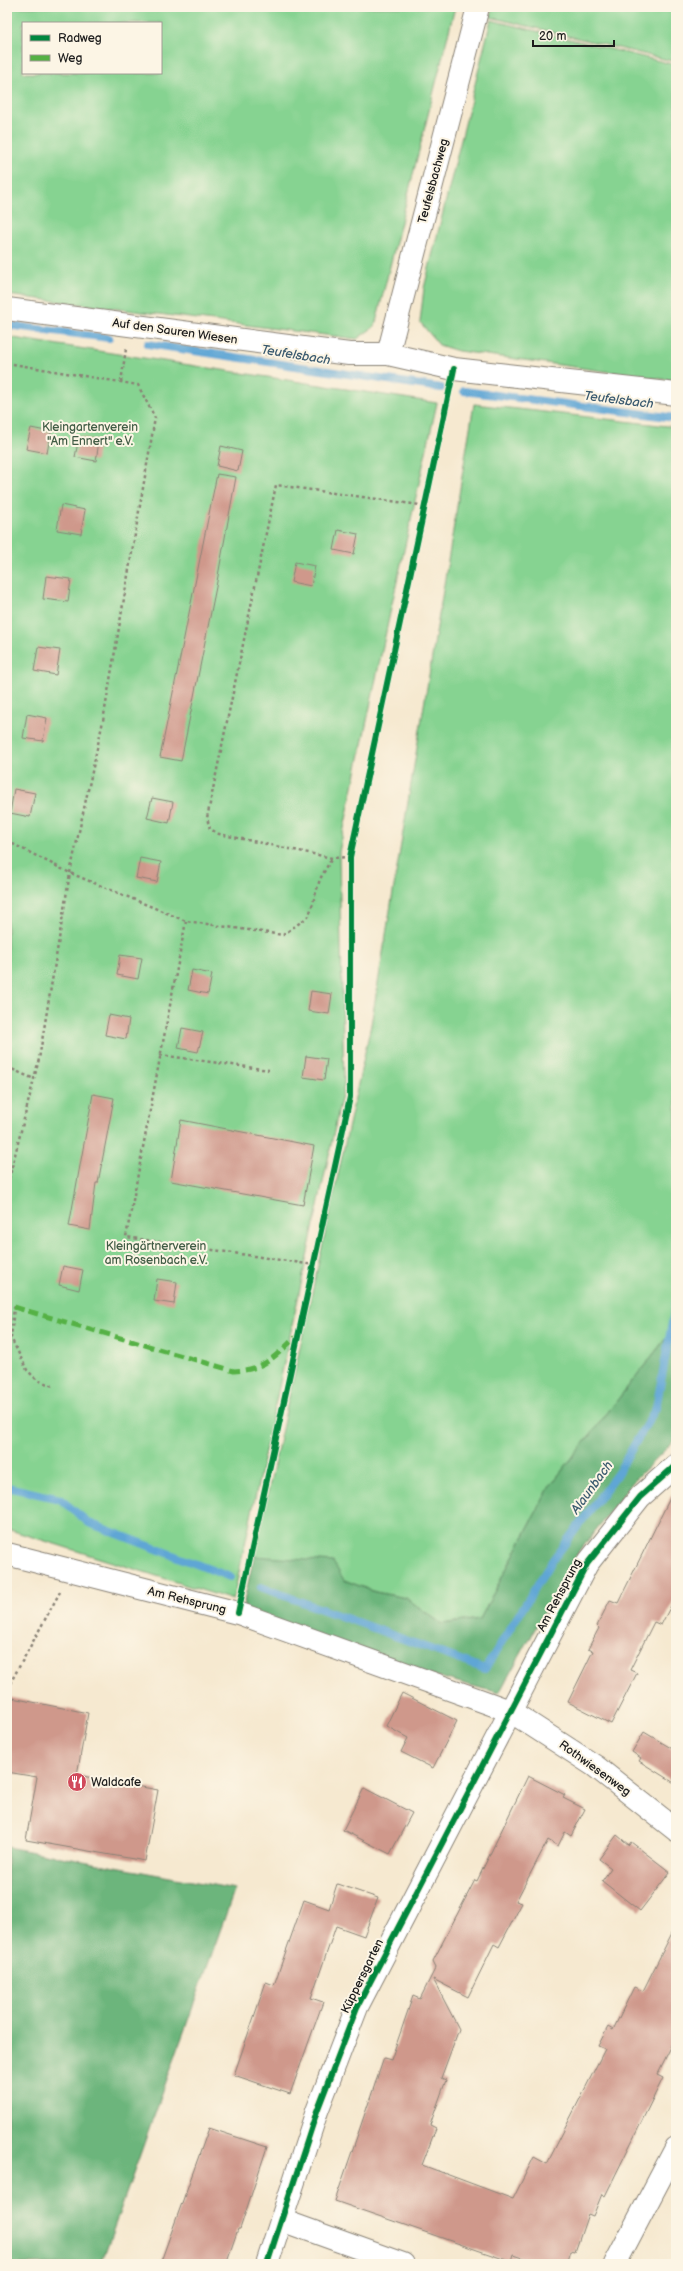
<svg xmlns="http://www.w3.org/2000/svg" width="683" height="2271" viewBox="0 0 683 2271" font-family="'Balsamiq Sans',sans-serif">
<style>
.green{fill:#86d391;stroke:#517856;fill-rule:evenodd}
.forest{fill:#6cb57b;stroke:#44684c}
.lines{fill:none;stroke-linecap:round;stroke-linejoin:round}
.stream{stroke:#5ea6d5;stroke-width:8}
.building{fill:#cf988b}
.minor-casing{stroke:#898276;stroke-width:24}
.path{stroke:#898276;stroke-width:2.5;stroke-dasharray:3 3;stroke-linecap:butt}
.minor{stroke:#fff;stroke-width:22}
.quiet{stroke:#55b145;stroke-width:5;stroke-dasharray:10 5;stroke-linecap:butt}
.cycleway-casing{stroke:#fcf5e5;stroke-width:8}
.cycleway{stroke:#00873e;stroke-width:6}
.labels{text-anchor:middle;stroke-width:4;stroke-linejoin:round;paint-order:stroke}
.street-label{font-size:12px;fill:#1c1c1c;stroke:#fcf5e5}
.park-label{font-size:12px;fill:#415c45;stroke:#fcf5e5}
.poi-label{font-size:12px;fill:#1c1c1c;stroke:#fcf5e5;text-anchor:start}
.water-label{font-size:13px;font-style:italic;fill:#3a5a6f;stroke:#fcf5e5}
</style>
<rect width="100%" height="100%" fill="#fcf5e5"/>
<filter id="ink" filterUnits="userSpaceOnUse"><feTurbulence type="fractalNoise" baseFrequency=".025" numOctaves="2"/><feDisplacementMap in="SourceGraphic" scale="8" xChannelSelector="R" yChannelSelector="G"/><feConvolveMatrix kernelMatrix="1 2 1 2 8 2 1 2 1" color-interpolation-filters="sRGB"/></filter>
<filter id="wash" filterUnits="userSpaceOnUse"><feTurbulence type="fractalNoise" baseFrequency=".012" numOctaves="4" result="noise"/><feDisplacementMap in="SourceGraphic" scale="16" xChannelSelector="R" yChannelSelector="G"/><feGaussianBlur stdDeviation="0.9" result="paint"/><feColorMatrix in="noise" values="0 0 0 0 0 0 0 0 0 0 0 0 0 0 0 0 0 1.4 0 .05"/><feComposite in="paint" operator="in"/></filter>
<g filter="url(#wash)">
<rect width="100%" height="100%" fill="#f6e9d0"/>
<g class="green">
<path d="M7,7H455L375,326L357,339L7,295ZM23,23H161V73H23Z"/>
<path d="M493,7H676V62L490,17Z"/>
<path d="M491,20L676,65V381L458,351L439,345L420,322L424,288Z"/>
<path d="M7,337L437,403L390,613L339,852L344,1085L233,1600L7,1529Z"/>
<path d="M474,404L676,427V1330L670,1333L550,1486L480,1619L442,1624L406,1598L375,1592L344,1580L254,1556L371,1025Z"/>
</g>
<g class="forest">
<path d="M676,1330V1439L632,1483L576,1556L499,1693L239,1624L254,1556L333,1562L344,1580L375,1592L406,1598L442,1624L480,1619L550,1486L670,1333Z"/>
<path d="M7,1847L235,1889L101,2264H7Z"/>
</g>
<g class="lines">
<g class="stream">
<path d="M7,325L109,338"/>
<path d="M148,344L441,388"/>
<path d="M464,391L676,418"/>
<path d="M7,1487L60,1499L89,1523L230,1577"/>
<path d="M261,1587L485,1669L552,1561L617,1474L656,1408L676,1302"/>
</g>
</g>
<g id="blocks">
<g class="building">
<path d="M31,428L51,432L47,453L26,449Z"/>
<path d="M79,437L99,441L96,461L75,457Z"/>
<path d="M221,446L242,451L238,471L217,466Z"/>
<path d="M217,474L236,477L216,587L181,761L160,757Z"/>
<path d="M61,505L85,510L81,534L57,530Z"/>
<path d="M338,530L358,534L354,554L334,550Z"/>
<path d="M295,562L315,566L311,586L291,582Z"/>
<path d="M46,576L71,579L68,602L43,599Z"/>
<path d="M38,647L60,650L56,675L34,671Z"/>
<path d="M27,714L47,718L43,741L23,738Z"/>
<path d="M14,789L35,793L30,817L10,813Z"/>
<path d="M152,798L173,802L169,823L147,818Z"/>
<path d="M140,858L161,862L157,882L136,878Z"/>
<path d="M120,955L142,958L138,979L117,975Z"/>
<path d="M192,970L212,974L208,994L188,990Z"/>
<path d="M311,991L332,994L329,1014L308,1011Z"/>
<path d="M109,1015L129,1019L126,1039L105,1035Z"/>
<path d="M182,1028L203,1032L198,1052L178,1048Z"/>
<path d="M306,1056L327,1059L324,1080L303,1077Z"/>
<path d="M93,1094L114,1098L98,1183H96L90,1230L69,1226Z"/>
<path d="M181,1120L314,1146L303,1205L171,1181Z"/>
<path d="M63,1266L83,1270L79,1290L59,1285Z"/>
<path d="M157,1279L177,1282L174,1304L154,1301Z"/>
<path d="M676,1486V1596L661,1625L654,1622L630,1670L637,1673L611,1724L568,1702L593,1651L588,1649L599,1628L597,1626L610,1600L618,1603Z"/>
<path d="M402,1693L457,1721L433,1768L401,1752L408,1738L386,1726Z"/>
<path d="M7,1697L88,1713L77,1775L158,1790L145,1861L26,1840L37,1777L7,1772Z"/>
<path d="M644,1732L676,1751V1784L639,1761L641,1758L632,1752Z"/>
<path d="M528,1776L565,1795L563,1798L585,1809L571,1836L565,1832L558,1846L548,1840L516,1901L522,1903L499,1947L494,1944L468,1997L433,1979L459,2029L441,2078L446,2080L430,2125L436,2128L422,2165L513,2199L534,2157L547,2164L605,2049L598,2046L608,2027L613,2030L634,1987L643,1991L676,1925V2037L657,2075L663,2078L605,2196L602,2194L593,2216L588,2214L575,2252L571,2251L567,2264H541L514,2255L512,2262L335,2201L384,2058L391,2060L413,1996L420,1999L436,1967L433,1961L475,1880L477,1881Z"/>
<path d="M364,1788L412,1813L390,1854L343,1830Z"/>
<path d="M617,1835L629,1845L631,1842L670,1872L640,1911L602,1881L611,1868L599,1859Z"/>
<path d="M337,1884L378,1898L364,1936L336,1926L311,1998L323,2002L290,2094L234,2075L266,1982L274,1985L304,1900L329,1909Z"/>
<path d="M209,2128L267,2147L240,2229H238L226,2264H160Z"/>
</g>
</g>
</g>
<g filter="url(#ink)">
<use href="#blocks" fill-opacity="0" stroke="#898276" stroke-width="1"/>
<g class="lines">
<defs>
<g id="minor">
<path d="M7,309L349,354H388L454,369L676,394"/>
<path d="M388,354L478,7"/>
<path d="M7,1554L238,1613L510,1711L595,1766L676,1830"/>
<path d="M281,2220L403,2264"/>
<path d="M267,2264L317,2111L357,2007L587,1564L640,1497L676,1465"/>
<path d="M615,2264L676,2148"/>
</g>
</defs>
<use href="#minor" class="minor-casing"/>
<g class="path">
<path d="M7,363L138,385L155,418L103,721L70,873L39,1059L7,1187"/>
<path d="M121,382L126,349"/>
<path d="M7,841L70,873L186,921L283,935L309,916L320,879L332,858"/>
<path d="M350,857L332,858L219,834L210,829L207,818L276,485L427,506"/>
<path d="M186,921L126,1237L314,1265"/>
<path d="M160,1055L269,1070"/>
<path d="M7,1067L34,1079"/>
<path d="M7,1305L14,1307L11,1338L27,1370L37,1380L53,1386"/>
<path d="M7,1689L60,1592"/>
</g>
<use href="#minor" class="minor"/>
<path class="quiet" d="M14,1307L234,1371C265,1370 276,1355 297,1336"/>
<defs>
<g id="cycleway">
<path d="M238,1613L350,1097V857L454,369"/>
<path d="M267,2264L317,2111L357,2007L587,1564L640,1497L676,1465"/>
</g>
</defs>
<use href="#cycleway" class="cycleway-casing"/>
<use href="#cycleway" class="cycleway"/>
</g>
</g>
<defs>
<symbol id="restaurant-disc" viewBox="-11 -11 22 22"><circle r="9.5" fill="#d1495b" stroke="#fcf5e5"/><path d="M-5-6h1v4h1v-4h1v4h1v-4h1v5L-1.5 .5V6h-2V.5L-5-1ZM5-6V6H3V1.5H1.5Q1.5-4 5-6Z" fill="#fff"/></symbol>
</defs>
<g fill-rule="evenodd">
<use href="#restaurant-disc" x="66" y="1771" width="22" height="22"/>
</g>
<g class="labels">
<g class="street-label">
<text transform="translate(433 181) rotate(-75)" y="4">Teufelsbachweg</text>
<text transform="translate(175 331) rotate(8)" y="4">Auf den Sauren Wiesen</text>
<text transform="translate(559 1595) rotate(-62)" y="4">Am Rehsprung</text>
<text transform="translate(187 1600) rotate(14)" y="4">Am Rehsprung</text>
<text transform="translate(595 1768) rotate(36)" y="4">Rothwiesenweg</text>
<text transform="translate(362 1976) rotate(-64)" y="4">Küppersgarten</text>
</g>
<g class="park-label">
<text x="90" y="431">Kleingartenverein<tspan x="90" dy="14">"Am Ennert" e.V.</tspan></text>
<text x="156" y="1250">Kleingärtnerverein<tspan x="156" dy="14">am Rosenbach e.V.</tspan></text>
</g>
<g class="poi-label">
<text x="91" y="1786">Waldcafe</text>
</g>
<g class="water-label">
<text transform="translate(296 354) rotate(9)" y="5">Teufelsbach</text>
<text transform="translate(619 399) rotate(7)" y="5">Teufelsbach</text>
<text transform="translate(591 1487) rotate(-54)" y="5">Alaunbach</text>
</g>
</g>
<rect width="683" height="2271" fill="none" stroke="#fcf5e5" stroke-width="24"/>
<rect x="22" y="22" width="140" height="52" fill="#fcf5e5" stroke="#a29e95"/>
<rect x="30" y="35" width="20" height="6" fill="#00873e" stroke="#a29e95"/>
<text x="58" y="42" font-size="12" fill="#1c1c1c">Radweg</text>
<rect x="30" y="55" width="20" height="6" fill="#55b145" stroke="#a29e95"/>
<text x="58" y="62" font-size="12" fill="#1c1c1c">Weg</text>
<path d="M533 40v6h81v-6" fill="none" stroke="#1c1c1c" stroke-width="2"/>
<text x="539" y="40" font-size="12" fill="#1c1c1c" stroke="#fcf5e5" stroke-width="3" paint-order="stroke">20 m</text>
</svg>
